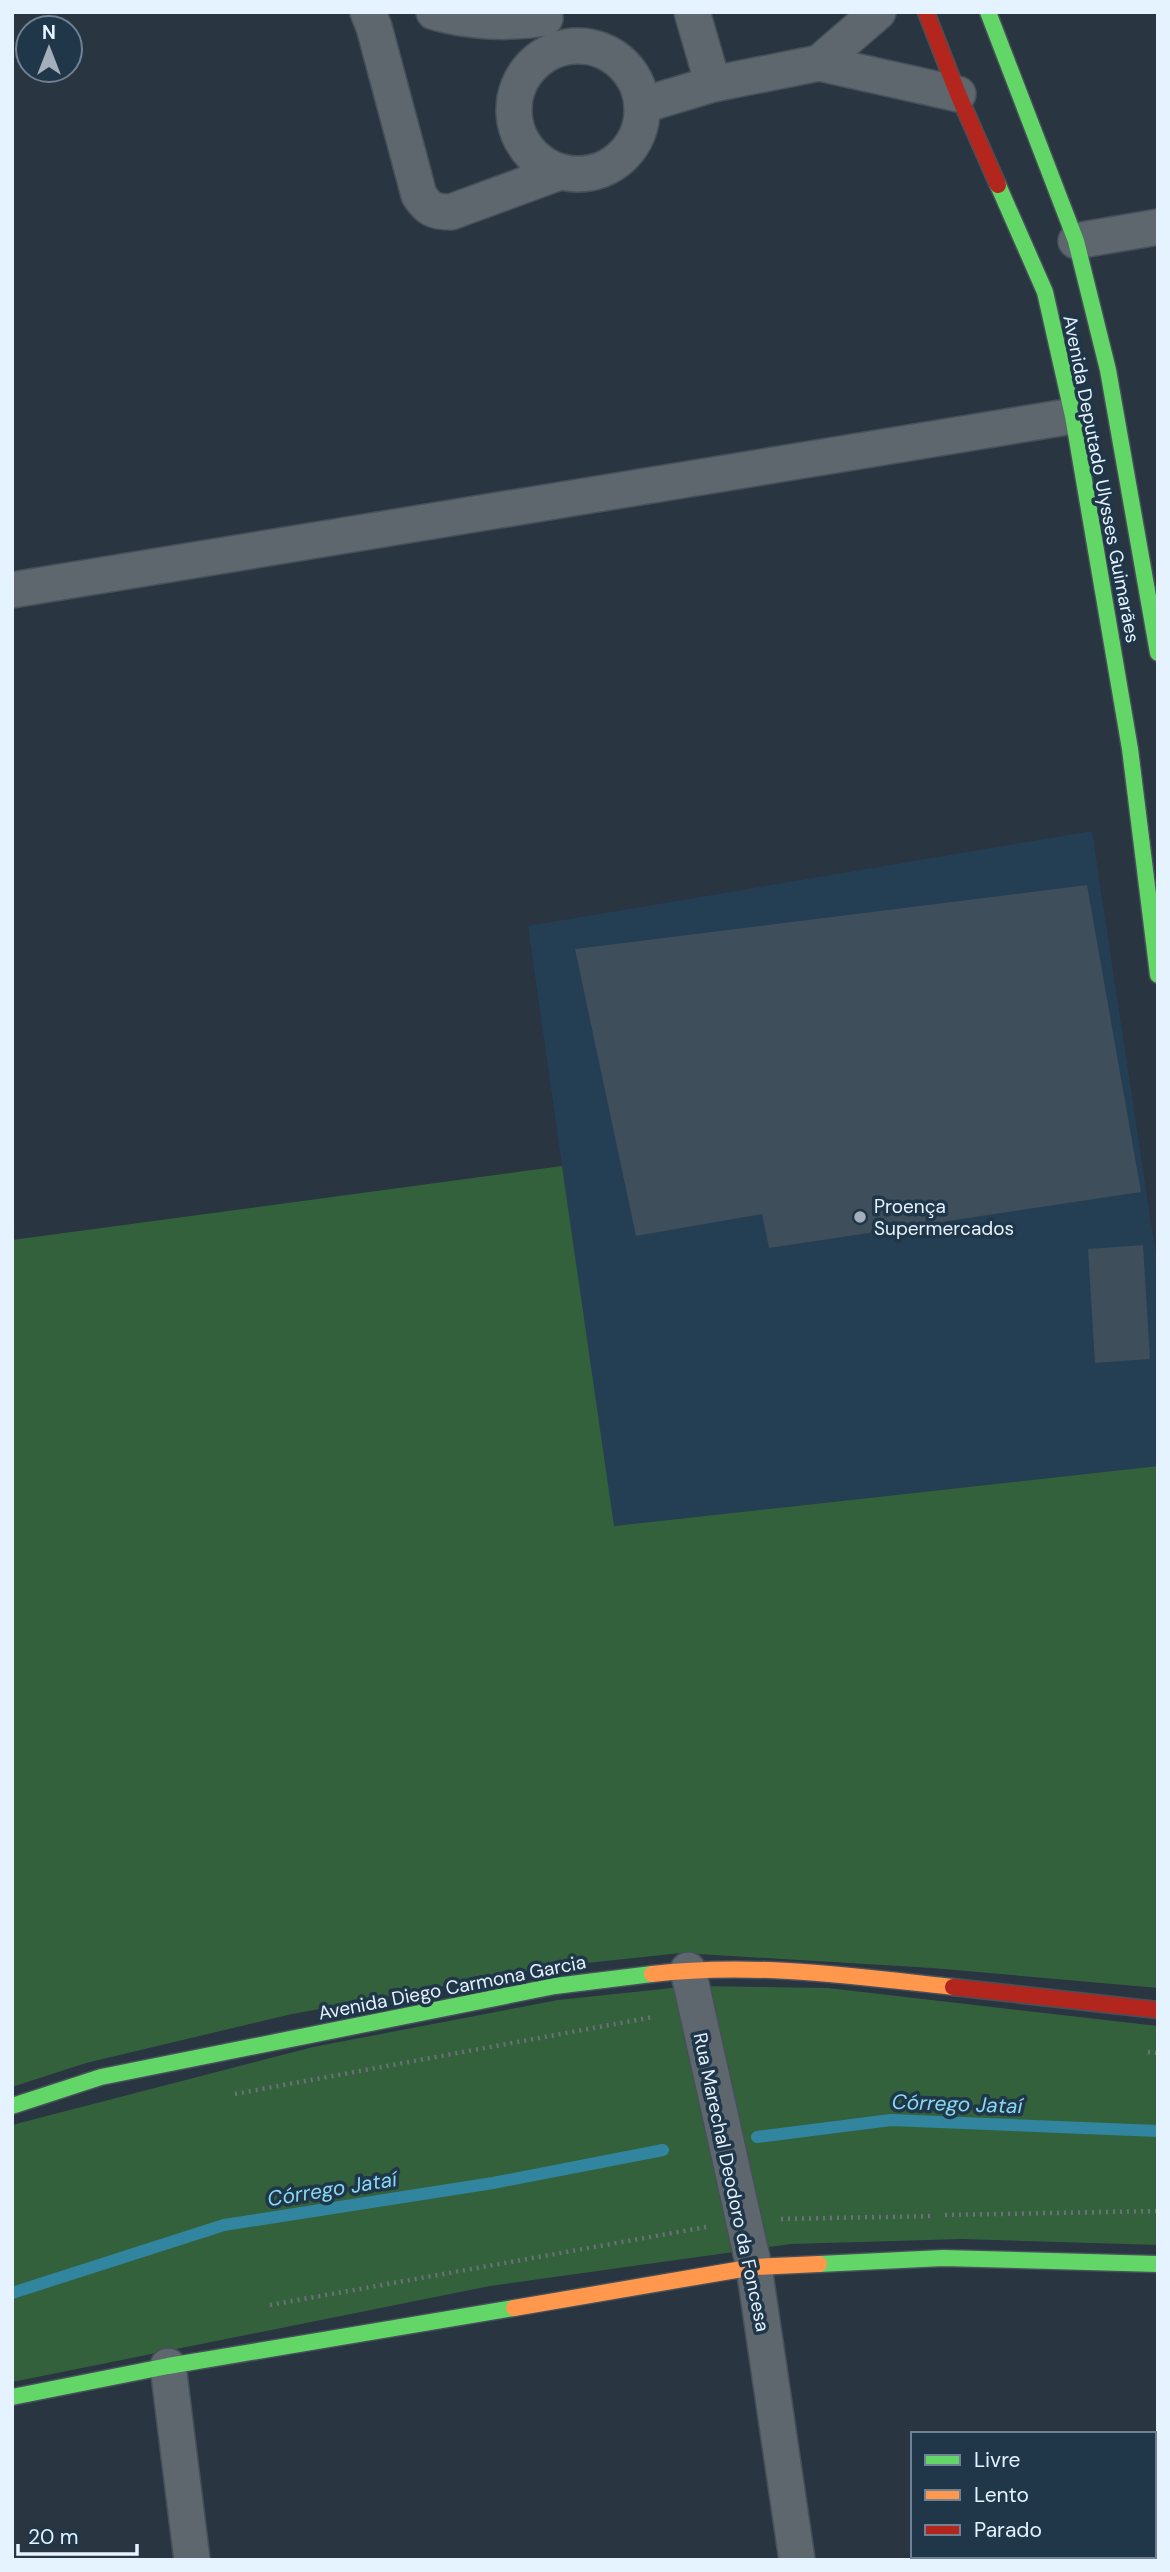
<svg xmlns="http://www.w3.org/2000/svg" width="1170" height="2572" viewBox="0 0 1170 2572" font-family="'DM Sans',sans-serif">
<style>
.built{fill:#243e54}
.green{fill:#33613c}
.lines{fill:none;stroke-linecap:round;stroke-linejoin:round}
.stream{stroke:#31859e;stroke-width:12}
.building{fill:#3e4e5b}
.street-casing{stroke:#465059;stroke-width:38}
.fast-casing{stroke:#465059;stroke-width:19}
.slow-casing{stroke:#465059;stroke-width:19}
.jam-casing{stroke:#465059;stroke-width:19}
.path{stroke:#6a7179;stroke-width:4.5;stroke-dasharray:2 5;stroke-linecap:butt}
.street{stroke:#5e666e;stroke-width:35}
.fast{stroke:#63d668;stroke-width:16}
.slow{stroke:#ff974d;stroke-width:16}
.jam{stroke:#b3261e;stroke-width:16}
.poi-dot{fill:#a3b0bc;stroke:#203649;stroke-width:2.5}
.labels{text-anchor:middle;stroke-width:7;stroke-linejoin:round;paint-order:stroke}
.street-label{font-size:19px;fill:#e5f2ff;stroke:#203649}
.poi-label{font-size:19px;fill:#e5f2ff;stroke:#203649;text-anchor:start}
.water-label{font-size:21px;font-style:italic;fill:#88d9f3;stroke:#203649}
</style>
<rect width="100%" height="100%" fill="#293540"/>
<path class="built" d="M1092,831L1158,1269V1466L613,1526L528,926Z"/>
<g class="green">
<path d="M562,1166L614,1526L1158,1466V1988L932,1968L681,1953L549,1967L292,2014L86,2063L12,2087V1240Z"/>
<path d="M691,1986L828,1988L1158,2026V2245L962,2239L791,2244L490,2286L12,2382V2125L313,2047L558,2000Z"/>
</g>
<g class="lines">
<g class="stream">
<path d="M757,2137L891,2120L1158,2131"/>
<path d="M12,2293L224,2225L493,2183L663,2150"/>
</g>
</g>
<g class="building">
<path d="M1087,885L1141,1192L769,1248L762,1214L636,1236L575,949Z"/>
<path d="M1143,1245L1150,1359L1095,1363L1088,1249Z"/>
</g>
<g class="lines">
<defs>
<g id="street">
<path d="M368,12L374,27L419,195C428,209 434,212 451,212L560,172"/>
<path d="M434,12C469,22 509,24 545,18"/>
<path d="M692,12L713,84"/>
<circle cx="578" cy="110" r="64"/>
<path d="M819,63L878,12"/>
<path d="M643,105L713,84L819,63L958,94"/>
<path d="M1076,241L1158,227"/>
<path d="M12,590L1073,416"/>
<path d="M688,1970L754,2267L797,2560"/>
<path d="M168,2366L192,2560"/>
</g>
<g id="fast">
<path d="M988,12L1076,241L1108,370L1158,653"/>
<path d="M998,185L1045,292L1073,416L1130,749L1158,975"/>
<path d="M12,2106L101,2077L555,1986L652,1974"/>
<path d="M819,2264L943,2258L1158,2264"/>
<path d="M12,2397L168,2366L514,2308"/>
</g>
<g id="slow">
<path d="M652,1974C752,1962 854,1976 953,1987"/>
<path d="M514,2308L754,2267L819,2264"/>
</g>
<g id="jam">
<path d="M926,12L958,94L998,185"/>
<path d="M953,1987L1158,2010"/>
</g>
</defs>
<use href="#street" class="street-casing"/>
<use href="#fast" class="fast-casing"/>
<use href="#slow" class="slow-casing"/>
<use href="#jam" class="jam-casing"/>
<g class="path">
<path d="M1148,2052L1158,2053"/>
<path d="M235,2094L653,2017"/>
<path d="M945,2215L1158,2211"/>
<path d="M781,2219L933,2216"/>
<path d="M270,2305L706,2227"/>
</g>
<use href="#street" class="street"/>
<use href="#fast" class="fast"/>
<use href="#slow" class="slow"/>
<use href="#jam" class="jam"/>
</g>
<circle class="poi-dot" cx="860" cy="1217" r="7"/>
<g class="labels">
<g class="street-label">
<text transform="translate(1102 479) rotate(79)" y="7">Avenida Deputado Ulysses Guimarães</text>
<text transform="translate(452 1987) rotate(-11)" y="7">Avenida Diego Carmona Garcia</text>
<text transform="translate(732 2182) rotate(78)" y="7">Rua Marechal Deodoro da Foncesa</text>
</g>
<g class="poi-label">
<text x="874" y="1213">Proença<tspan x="874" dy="22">Supermercados</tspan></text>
</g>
<g class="water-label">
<text transform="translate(957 2104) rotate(2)" y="7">Córrego Jataí</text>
<text transform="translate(332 2189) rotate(-9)" y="7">Córrego Jataí</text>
</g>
</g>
<rect width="1170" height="2572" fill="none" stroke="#e5f2ff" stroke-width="28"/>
<rect x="911" y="2432" width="245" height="126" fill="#203649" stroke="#6f8192" stroke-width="2"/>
<rect x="925" y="2455" width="35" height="10" fill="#63d668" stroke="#6f8192" stroke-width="2"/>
<text x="974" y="2467" font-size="21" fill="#e5f2ff">Livre</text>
<rect x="925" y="2490" width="35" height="10" fill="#ff974d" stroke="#6f8192" stroke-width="2"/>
<text x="974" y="2502" font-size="21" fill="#e5f2ff">Lento</text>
<rect x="925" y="2525" width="35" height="10" fill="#b3261e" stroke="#6f8192" stroke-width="2"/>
<text x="974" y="2537" font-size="21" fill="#e5f2ff">Parado</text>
<g transform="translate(49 49)"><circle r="33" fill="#203649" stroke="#6f8192" stroke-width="2"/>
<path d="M0-5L12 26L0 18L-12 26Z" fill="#a3b0bc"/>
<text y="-10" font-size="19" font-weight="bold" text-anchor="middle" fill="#e5f2ff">N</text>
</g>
<path d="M18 2544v10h119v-10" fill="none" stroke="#e5f2ff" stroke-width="3.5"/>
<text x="28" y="2544" font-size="21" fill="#e5f2ff" stroke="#203649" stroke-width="5" paint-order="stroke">20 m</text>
</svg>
